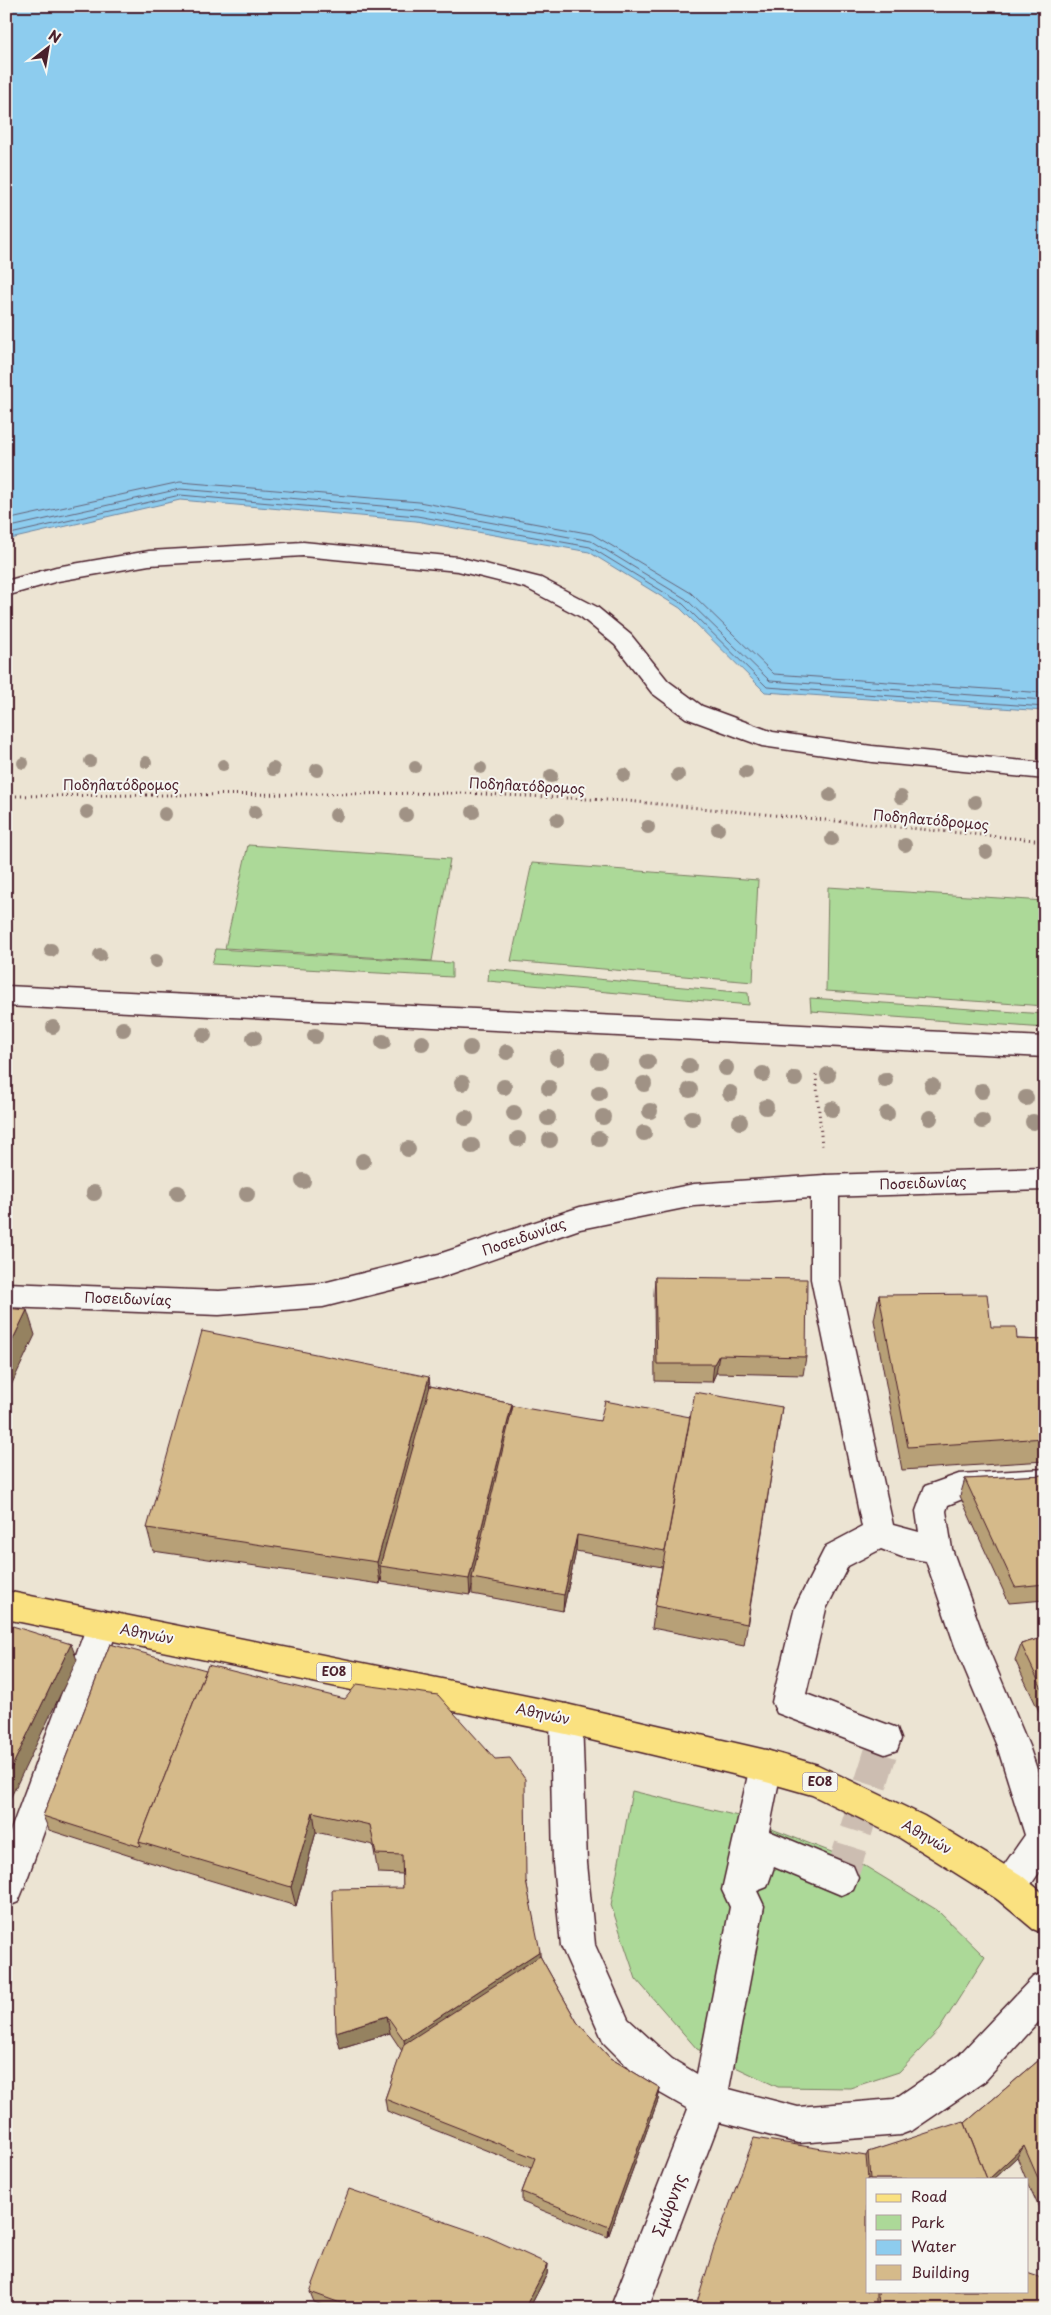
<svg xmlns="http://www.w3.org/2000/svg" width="1051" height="2315" viewBox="0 0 1051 2315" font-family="'Playpen Sans',sans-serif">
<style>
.green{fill:#acd998;stroke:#7b7c62}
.water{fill:#8dccee;stroke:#7287a0}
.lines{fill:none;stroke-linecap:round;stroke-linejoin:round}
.shore{stroke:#656479;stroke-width:1}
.street-tunnel{stroke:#ccbdb1;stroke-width:33;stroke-dasharray:33 16;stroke-linecap:butt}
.street-casing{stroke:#4a1f2b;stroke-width:3}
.secondary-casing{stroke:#4a1f2b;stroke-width:3}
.primary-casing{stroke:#4a1f2b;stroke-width:3}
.path{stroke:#4a1f2b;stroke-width:3;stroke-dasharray:1 4;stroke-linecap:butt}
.street{fill:#f6f6f2;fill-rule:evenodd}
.secondary{fill:#f6f6f2;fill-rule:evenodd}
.primary{fill:#fae180;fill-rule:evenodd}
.tree{fill:#a09285}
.wall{fill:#b7a077;stroke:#4a1f2b}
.shaded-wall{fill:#958261;stroke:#4a1f2b}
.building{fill:#d5ba8a;stroke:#4a1f2b}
.labels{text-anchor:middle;stroke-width:4;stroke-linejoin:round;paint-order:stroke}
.shield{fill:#f6f6f2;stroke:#7e6067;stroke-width:1}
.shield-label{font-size:12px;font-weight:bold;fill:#4a1f2b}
.street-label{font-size:14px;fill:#4a1f2b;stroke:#f6f6f2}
.near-street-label{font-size:16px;fill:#4a1f2b;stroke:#f6f6f2}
</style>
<rect width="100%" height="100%" fill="#ece4d3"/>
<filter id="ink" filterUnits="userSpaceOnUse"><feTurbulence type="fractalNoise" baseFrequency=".02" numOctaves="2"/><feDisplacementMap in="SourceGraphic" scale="10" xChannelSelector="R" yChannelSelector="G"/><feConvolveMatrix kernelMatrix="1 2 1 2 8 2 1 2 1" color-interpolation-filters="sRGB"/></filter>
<g filter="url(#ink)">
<g class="green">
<path d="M248,845L450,859L432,961L225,948Z"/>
<path d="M532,863L758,880L753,982L511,961Z"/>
<path d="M828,887L1045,901V1006L826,991Z"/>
<path d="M216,949L452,963V977L212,964Z"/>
<path d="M489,969L748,993L749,1005L488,981Z"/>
<path d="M810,998L1045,1014V1028L811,1011Z"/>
<path d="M632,1791L738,1816L860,1863L937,1910L985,1957L939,2030L899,2072L850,2088L778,2087L697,2049L636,1979L611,1905Z"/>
</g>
<path class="water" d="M6,6H1045V711L765,692L680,608L589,552L416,521L180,500L6,540Z"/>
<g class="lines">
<g class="shore">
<path d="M6,520L180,482L419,502L592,534L691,593L774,674L1045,693"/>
<path d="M6,528L180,489L418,509L591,541L686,599L770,681L1045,700"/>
<path d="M6,535L180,495L417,516L590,547L683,604L767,687L1045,707"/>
</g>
<path class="street-tunnel" d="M841,1878L885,1739"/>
<defs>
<g id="street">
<path d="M303,542L458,557L541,578L597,607L631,635L668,681L702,706L773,732L872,746L1045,763V779L872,762L762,746L686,718L652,693L615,645L581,617L526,588L458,571L303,556L149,565L58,581L6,596V581L56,567L149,551Z"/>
<path d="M825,1175L835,1178L839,1186V1279L893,1525L919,1532L916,1511L925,1486L959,1474L1045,1469V1495L960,1500L948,1505L946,1511L952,1549L987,1646L1029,1746L1045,1793V1864L1021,1899L1009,1904L997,1899L992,1887L997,1875L1025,1835L997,1746L955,1646L926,1561L902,1557L881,1549L848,1566L826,1609L806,1694L897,1728L901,1739L897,1750L885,1754L777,1713L772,1702L795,1607L826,1546L862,1527L811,1279V1186L815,1178Z"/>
<path d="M103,1610L114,1615L119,1625L23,1890L18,1902L6,1907V1843L87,1625L92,1615Z"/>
<path d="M566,1704L577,1708L582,1719L587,1863L595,1945L628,2019L672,2059L697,2074L730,1907L722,1890L750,1766L754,1755L766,1750L778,1755L782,1766L769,1831L853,1866L858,1878L853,1890L841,1895L774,1867L767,1887L757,1891L764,1906L729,2089L798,2107L894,2099L959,2055L1033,1977L1045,1972V2015L985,2081L913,2130L900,2135L798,2143L719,2122L648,2309H610L688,2109L646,2085L604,2043L561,1946L553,1863L550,1719L555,1708Z"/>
</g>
<g id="secondary">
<path d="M6,986L1045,1037V1057L6,1006Z"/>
<path d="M1045,1168V1190L825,1197L694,1206L580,1229L439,1278L323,1307L219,1315L6,1307V1283L219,1291L323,1283L439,1254L580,1207L694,1184L825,1175Z"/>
</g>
<path id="primary" d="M6,1591L566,1704L766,1750L818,1765L924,1816L1021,1875L1045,1895V1934L1033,1929L997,1899L900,1838L812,1795L766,1782L566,1734L6,1619Z"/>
</defs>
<use href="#street" class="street-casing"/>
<use href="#secondary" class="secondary-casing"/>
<use href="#primary" class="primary-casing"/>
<g class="path">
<path d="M6,796L463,793L627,801L1045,841"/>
<path d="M816,1075L822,1146"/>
</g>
<use href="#street" class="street"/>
<use href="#secondary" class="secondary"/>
<use href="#primary" class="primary"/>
</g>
<g class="tree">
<circle cx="90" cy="761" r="6"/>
<circle cx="146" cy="762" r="6"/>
<circle cx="23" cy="763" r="6"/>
<circle cx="223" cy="765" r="6"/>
<circle cx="415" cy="767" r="6"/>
<circle cx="481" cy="768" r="6"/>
<circle cx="273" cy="769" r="7"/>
<circle cx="317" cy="770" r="7"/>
<circle cx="746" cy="772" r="7"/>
<circle cx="624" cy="775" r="7"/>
<circle cx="678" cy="775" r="7"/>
<circle cx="551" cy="776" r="7"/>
<circle cx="830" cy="795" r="7"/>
<circle cx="901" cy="797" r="7"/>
<circle cx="975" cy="802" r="7"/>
<circle cx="87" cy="812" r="7"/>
<circle cx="255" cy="812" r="7"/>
<circle cx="473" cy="812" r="7"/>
<circle cx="165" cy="814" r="7"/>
<circle cx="336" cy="815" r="7"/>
<circle cx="406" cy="815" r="7"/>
<circle cx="557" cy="820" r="7"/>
<circle cx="648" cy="827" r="7"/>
<circle cx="718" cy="829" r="7"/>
<circle cx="832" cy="839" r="7"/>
<circle cx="905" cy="845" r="7"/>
<circle cx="986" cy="852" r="7"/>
<circle cx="51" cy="950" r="7"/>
<circle cx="100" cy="955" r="7"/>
<circle cx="156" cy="961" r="7"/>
<circle cx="53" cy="1027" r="7"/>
<circle cx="123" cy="1029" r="8"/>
<circle cx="204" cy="1035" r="8"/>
<circle cx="315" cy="1036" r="8"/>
<circle cx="254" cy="1038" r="8"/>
<circle cx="383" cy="1042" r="8"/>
<circle cx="422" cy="1043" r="8"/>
<circle cx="470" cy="1048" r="8"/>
<circle cx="507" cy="1052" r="8"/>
<circle cx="557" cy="1058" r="8"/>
<circle cx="599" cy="1061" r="8"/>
<circle cx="648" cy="1062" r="8"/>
<circle cx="689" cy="1066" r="8"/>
<circle cx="726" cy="1068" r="8"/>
<circle cx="763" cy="1074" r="8"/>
<circle cx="828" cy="1075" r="8"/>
<circle cx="795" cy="1079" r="8"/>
<circle cx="885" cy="1080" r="8"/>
<circle cx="462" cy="1083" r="8"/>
<circle cx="644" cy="1084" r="8"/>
<circle cx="932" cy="1086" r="8"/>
<circle cx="504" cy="1087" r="8"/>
<circle cx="549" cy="1088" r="8"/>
<circle cx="690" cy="1090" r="8"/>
<circle cx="982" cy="1091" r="8"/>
<circle cx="599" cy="1093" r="8"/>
<circle cx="730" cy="1093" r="8"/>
<circle cx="1026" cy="1098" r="8"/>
<circle cx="766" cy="1107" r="8"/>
<circle cx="832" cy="1109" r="8"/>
<circle cx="650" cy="1111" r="8"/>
<circle cx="514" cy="1113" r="8"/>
<circle cx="887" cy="1114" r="8"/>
<circle cx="603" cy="1117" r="8"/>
<circle cx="466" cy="1118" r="8"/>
<circle cx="548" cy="1118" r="8"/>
<circle cx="692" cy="1118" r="8"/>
<circle cx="930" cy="1118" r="8"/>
<circle cx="982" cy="1121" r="8"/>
<circle cx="740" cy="1122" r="8"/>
<circle cx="1033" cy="1122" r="8"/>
<circle cx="644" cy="1133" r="8"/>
<circle cx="518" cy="1139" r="8"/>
<circle cx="599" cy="1139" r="8"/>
<circle cx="550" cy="1140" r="8"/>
<circle cx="472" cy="1146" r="8"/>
<circle cx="408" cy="1149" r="8"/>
<circle cx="363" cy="1161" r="8"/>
<circle cx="303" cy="1181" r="8"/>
<circle cx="94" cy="1193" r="8"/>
<circle cx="178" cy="1193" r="8"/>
<circle cx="247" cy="1194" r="8"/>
</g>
<g class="wall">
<path d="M655,1277L806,1357L803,1375L716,1373L712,1382L655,1381L654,1295Z"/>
<path d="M879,1295L991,1327L1017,1339L1045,1340V1461L902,1470L874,1320Z"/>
<path d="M429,1377L430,1386L512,1404V1412L600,1421L690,1417L782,1407L744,1646L652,1628L655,1606L662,1567L576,1551L563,1611L472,1594V1586L470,1595L382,1582L381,1577L380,1584L153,1551L147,1528Z"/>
<path d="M1045,1475V1600L1009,1603L960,1496L965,1479Z"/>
<path d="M1045,1637V1724L1015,1660L1021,1644Z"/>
<path d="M110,1644L526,1881L540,1956L577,2022L610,2058L660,2088L658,2100L608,2237L522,2202V2192L531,2168L387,2111L385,2099L402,2051L390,2033L340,2048L403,1888V1874L378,1873L373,1845L316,1832L296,1906L146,1861L49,1830L43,1816Z"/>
<path d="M1045,2055V2221L1027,2181V2179H1026L1017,2157L993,2179H867V2291H1027L1045,2309H695L866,2156L868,2152L965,2123Z"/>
<path d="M548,2264L547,2274L529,2309H334L314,2302L310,2292Z"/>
</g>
<g class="shaded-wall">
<path d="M27,1310L35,1335L6,1396V1354Z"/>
<path d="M719,1355L716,1373L712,1382L714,1364Z"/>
<path d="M429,1377L430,1401L380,1566L381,1577L380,1584L377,1562Z"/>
<path d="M512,1404V1421L472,1578V1586L470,1595L469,1579Z"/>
<path d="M577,1535L576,1551L563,1611L564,1595Z"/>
<path d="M71,1644L77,1660L7,1805L6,1803V1779Z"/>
<path d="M313,1812L316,1832L296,1906L291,1887Z"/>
<path d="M540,1951V1969L406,2056L404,2040Z"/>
<path d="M387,2016L390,2033L340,2048L336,2032Z"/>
<path d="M660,2088L658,2100L608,2237L609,2227Z"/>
<path d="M1024,2146L1017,2157L993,2179H989Z"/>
<path d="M548,2264L547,2274L529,2309H524Z"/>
</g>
<g class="building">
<path d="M655,1277L807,1279L806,1357L719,1355L714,1364H657Z"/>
<path d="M987,1294L991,1327H1016L1017,1339L1045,1340V1438L908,1447L879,1295Z"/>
<path d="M6,1308L27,1310L6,1354Z"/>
<path d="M202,1331L429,1377L377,1562L147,1528Z"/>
<path d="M430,1386L512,1404L469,1579L380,1566Z"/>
<path d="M695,1392L782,1407L747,1624L655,1606Z"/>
<path d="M605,1401L690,1417L665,1551L577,1535L564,1595L472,1578L513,1406L600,1421Z"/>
<path d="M1045,1475V1584L1015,1587L965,1479Z"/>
<path d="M6,1624L71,1644L6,1779Z"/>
<path d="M1045,1637V1695L1021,1644Z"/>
<path d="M110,1644L206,1670L139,1842L141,1847L43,1816Z"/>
<path d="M208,1665L345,1699L357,1684L438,1695L495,1759L510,1758L525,1779L526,1881L540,1951L404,2040L387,2016L336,2032L332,1889L403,1888L402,1855L376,1854L370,1825L313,1812L291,1887L139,1842Z"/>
<path d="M540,1956L577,2022L610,2058L660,2088L609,2227L522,2192L535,2158L385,2099L404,2044Z"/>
<path d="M1045,2055V2194L1024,2146L989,2179H987L965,2123Z"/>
<path d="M964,2121L987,2179H870L868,2152Z"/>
<path d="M754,2138L866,2156L868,2179H867V2291H876V2305L875,2309H695L714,2247Z"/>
<path d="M349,2189L486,2236L548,2264L524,2309H357L310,2292Z"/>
<path d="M1027,2273L1045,2279V2309H879L878,2291H1027Z"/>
</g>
</g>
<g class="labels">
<g class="shield">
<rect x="316.5" y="1662.5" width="35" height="19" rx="4"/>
<rect x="802.5" y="1772.5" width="35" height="19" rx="4"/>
</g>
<g class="shield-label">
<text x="334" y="1676">ΕΟ8</text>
<text x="820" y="1786">ΕΟ8</text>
</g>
<g class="street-label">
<text x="121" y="790">Ποδηλατόδρομος</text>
<text transform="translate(527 786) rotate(3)" y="5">Ποδηλατόδρομος</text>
<text transform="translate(931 820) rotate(5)" y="5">Ποδηλατόδρομος</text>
<text transform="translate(923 1183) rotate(-2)" y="5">Ποσειδωνίας</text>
<text transform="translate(524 1237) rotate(-19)" y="5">Ποσειδωνίας</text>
<text transform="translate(128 1299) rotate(2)" y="5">Ποσειδωνίας</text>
<text transform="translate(147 1634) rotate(11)" y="5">Αθηνών</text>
<text transform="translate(543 1714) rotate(12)" y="5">Αθηνών</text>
<text transform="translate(927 1837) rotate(30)" y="5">Αθηνών</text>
</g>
<g class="near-street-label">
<text transform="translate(669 2205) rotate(-69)" y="6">Σμύρνης</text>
</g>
</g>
<rect width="1051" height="2315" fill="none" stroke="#f6f6f2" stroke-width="25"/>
<rect x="12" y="12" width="1026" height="2290" fill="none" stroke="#4a1f2b" stroke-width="2" filter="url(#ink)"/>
<rect x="866" y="2178" width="162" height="115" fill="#f6f6f2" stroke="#b1a0a2"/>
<rect x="876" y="2194" width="25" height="8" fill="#fae180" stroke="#b1a0a2"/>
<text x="911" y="2202" font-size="15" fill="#4a1f2b">Road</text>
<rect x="876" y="2215" width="25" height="15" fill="#acd998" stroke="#b1a0a2"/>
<text x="911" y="2228" font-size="15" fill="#4a1f2b">Park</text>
<rect x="876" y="2240" width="25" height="15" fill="#8dccee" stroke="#b1a0a2"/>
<text x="911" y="2252" font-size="15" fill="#4a1f2b">Water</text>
<rect x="876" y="2265" width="25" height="15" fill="#d5ba8a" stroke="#b1a0a2"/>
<text x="911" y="2278" font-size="15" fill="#4a1f2b">Building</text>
<g transform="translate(48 48) rotate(31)" stroke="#f6f6f2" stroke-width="4" paint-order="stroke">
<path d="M0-4L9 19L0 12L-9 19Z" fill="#4a1f2b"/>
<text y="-8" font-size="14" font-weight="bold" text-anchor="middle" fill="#4a1f2b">N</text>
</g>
</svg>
